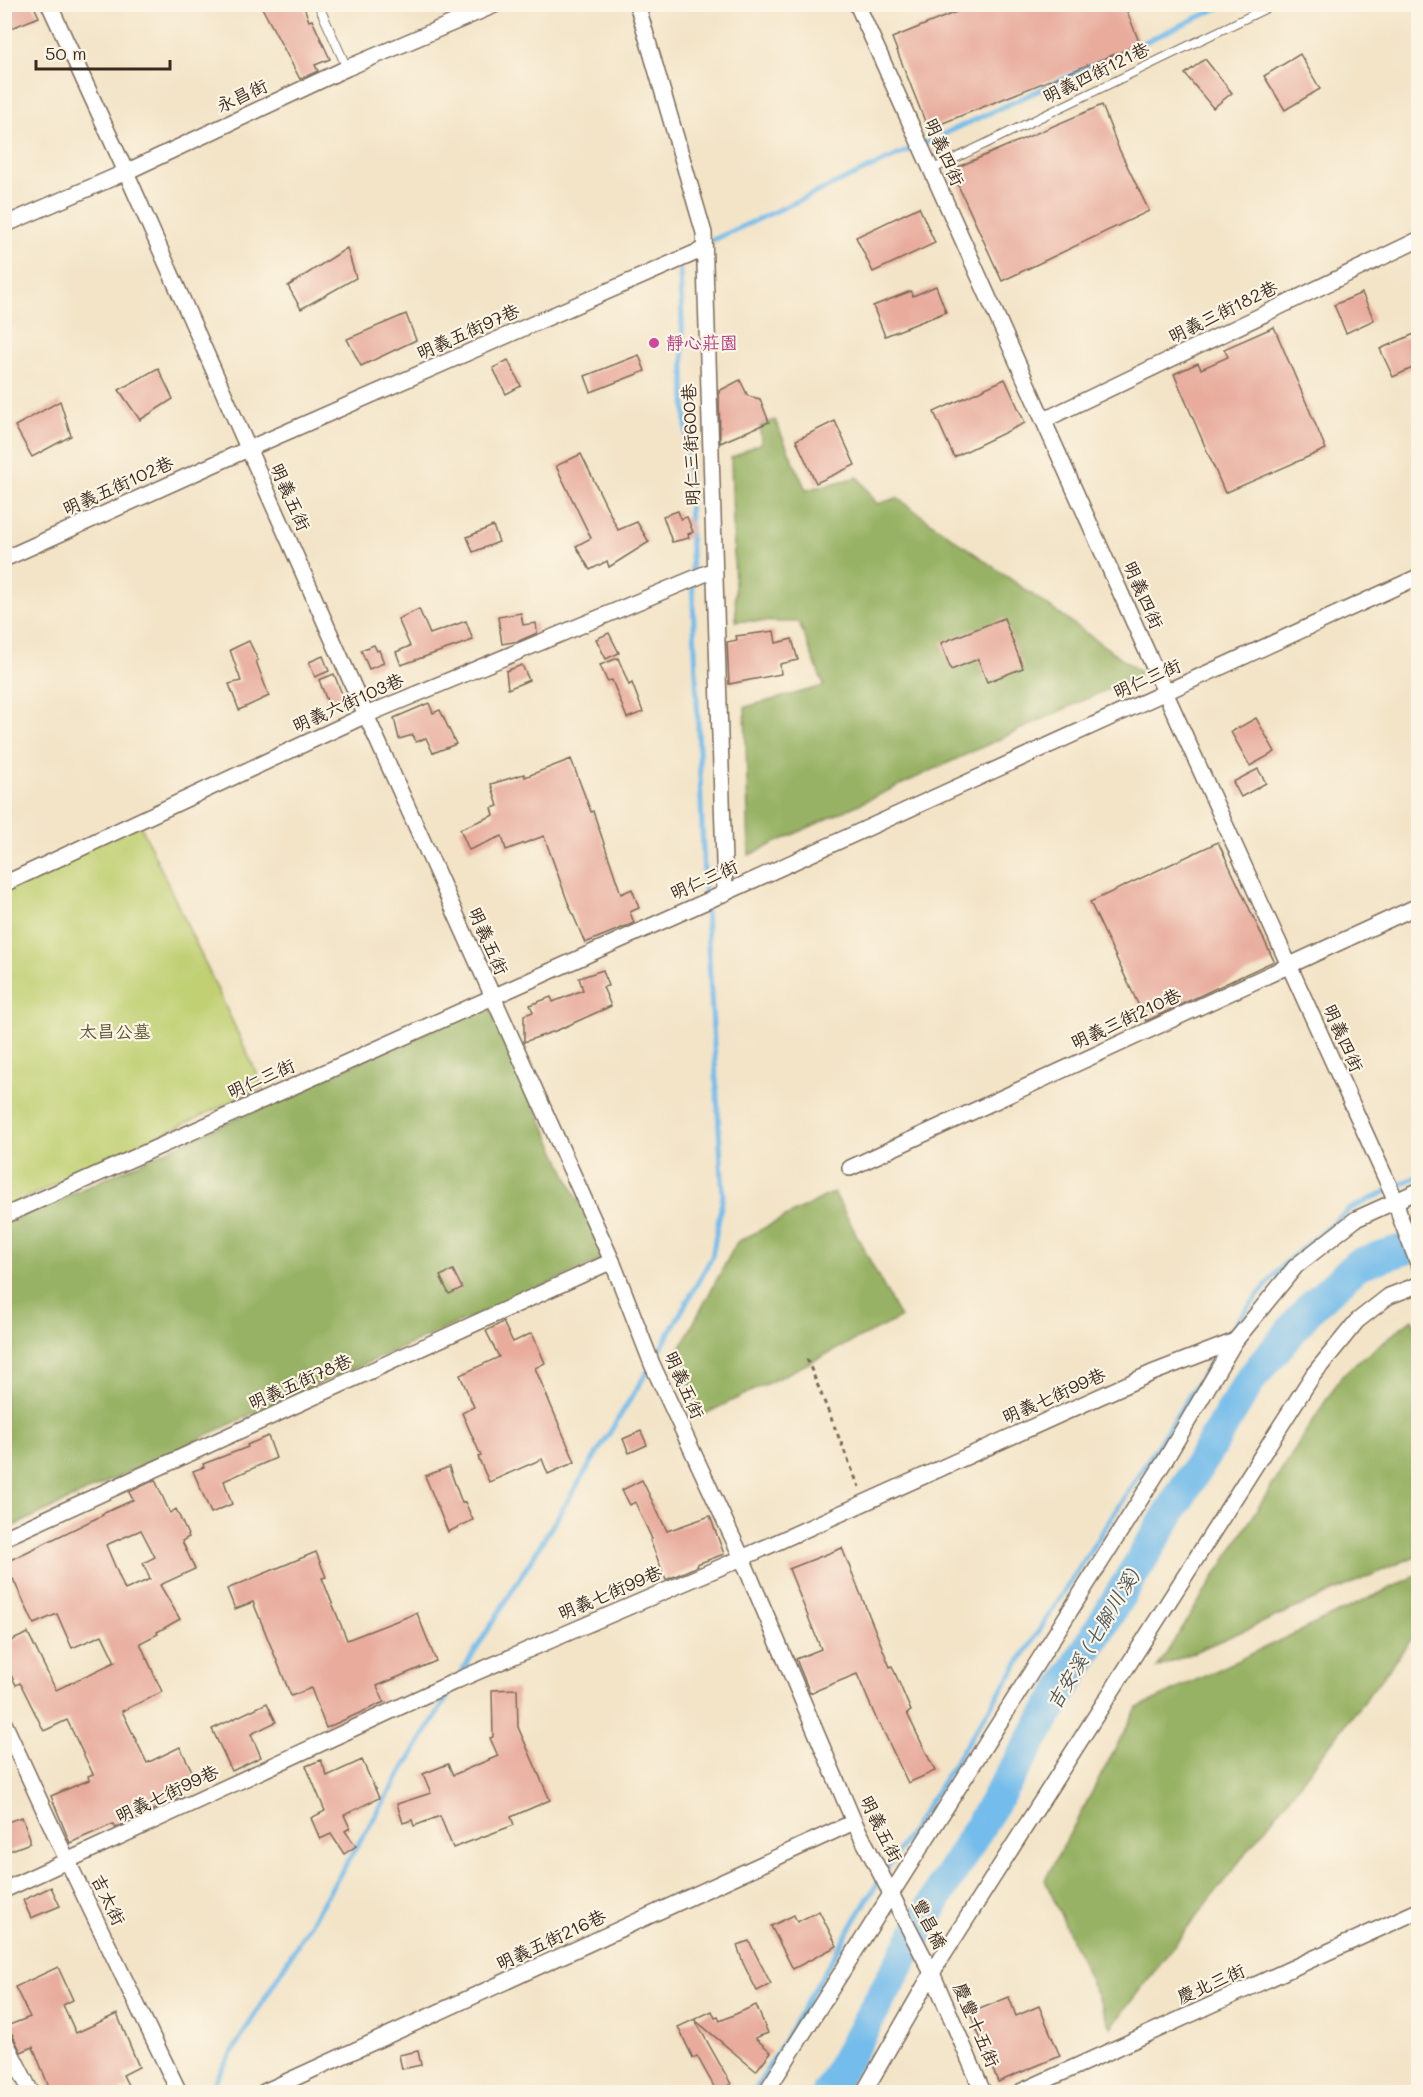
<svg xmlns="http://www.w3.org/2000/svg" width="1423" height="2097" viewBox="0 0 1423 2097" font-family="Mali,'LXGW WenKai TC',sans-serif">
<style>
.green{fill:#c0d073;stroke:#7e7d48;stroke-width:1.5}
.forest{fill:#98b265;stroke:#6a6e42;stroke-width:1.5}
.lines{fill:none;stroke-linecap:round;stroke-linejoin:round}
.stream{stroke:#73bceb;stroke-width:5}
.river{stroke:#73bceb;stroke-width:32}
.building{fill:#e8ab9c;fill-rule:evenodd}
.service-casing{stroke:#7b6b59;stroke-width:10}
.minor-casing{stroke:#7b6b59;stroke-width:18}
.path{stroke:#7b6b59;stroke-width:3;stroke-dasharray:4.5 4.5;stroke-linecap:butt}
.service{stroke:#fff;stroke-width:8}
.minor{stroke:#fff;stroke-width:15}
.hotel-dot{fill:#d1479c;stroke:#fcf5e5;stroke-width:2}
.labels{text-anchor:middle;stroke-width:4.5;stroke-linejoin:round;paint-order:stroke}
.street-label{font-size:18px;fill:#3b2a1e;stroke:#fcf5e5}
.hotel-label{font-size:18px;fill:#b23c85;stroke:#fcf5e5;text-anchor:start}
.park-label{font-size:18px;fill:#5c5433;stroke:#fcf5e5}
.water-label{font-size:20px;font-style:italic;fill:#4c565c;stroke:#fcf5e5}
</style>
<rect width="100%" height="100%" fill="#fcf5e5"/>
<filter id="ink" filterUnits="userSpaceOnUse"><feTurbulence type="fractalNoise" baseFrequency=".0167" numOctaves="2"/><feDisplacementMap in="SourceGraphic" scale="12" xChannelSelector="R" yChannelSelector="G"/><feConvolveMatrix kernelMatrix="1 2 1 2 8 2 1 2 1" color-interpolation-filters="sRGB"/></filter>
<filter id="wash" filterUnits="userSpaceOnUse"><feTurbulence type="fractalNoise" baseFrequency=".008" numOctaves="4" result="noise"/><feDisplacementMap in="SourceGraphic" scale="24" xChannelSelector="R" yChannelSelector="G"/><feGaussianBlur stdDeviation="1.35" result="paint"/><feColorMatrix in="noise" values="0 0 0 0 0 0 0 0 0 0 0 0 0 0 0 0 0 1.4 0 .05"/><feComposite in="paint" operator="in"/></filter>
<g filter="url(#wash)">
<rect width="100%" height="100%" fill="#f3e4c7"/>
<path class="green" d="M138,820L263,1087L5,1208L4,881Z"/>
<g class="forest">
<path d="M775,420L806,490L858,477L877,504L897,498L1142,673L749,855L745,707L824,686L799,622L736,621L731,458L761,443L760,426Z"/>
<path d="M488,1003L605,1259L282,1400L5,1530L4,1225Z"/>
<path d="M834,1192L900,1318L701,1416L677,1354L737,1242Z"/>
<path d="M1412,1319L1418,1331V1555L1157,1668L1342,1375Z"/>
<path d="M1418,1575V1631L1111,2027L1045,1880L1137,1708Z"/>
</g>
<g class="lines">
<g class="stream">
<path d="M713,240L1227,4"/>
<path d="M1224,1341L1238,1320L1283,1265L1350,1209L1418,1176"/>
<path d="M460,1675L652,1364L712,1257L723,1195L704,877L680,271"/>
<path d="M208,2092L454,1686"/>
<path d="M754,2092L868,1898L1218,1351"/>
</g>
<path class="river" d="M828,2092L941,1890L1251,1379L1309,1309L1358,1264L1418,1245"/>
</g>
<g id="blocks">
<g class="building">
<path d="M4,4H33L39,17L4,31Z"/>
<path d="M260,4H303L309,21L312,20L330,59L315,65L318,71L300,79Z"/>
<path d="M976,4H1124L1140,44L928,129L892,38Z"/>
<path d="M1300,54L1320,89L1285,110L1264,76Z"/>
<path d="M1205,59L1232,93L1213,108L1185,74Z"/>
<path d="M1102,105L1118,147L1149,211L1002,281L951,170Z"/>
<path d="M919,207L935,243L873,272L856,237Z"/>
<path d="M347,248L356,278L301,309L288,286Z"/>
<path d="M936,286L946,312L885,336L873,306L911,291L913,296Z"/>
<path d="M1362,293L1374,320L1346,333L1334,305Z"/>
<path d="M406,314L416,340L361,366L347,339Z"/>
<path d="M1274,327L1326,449L1225,493L1174,374L1198,363L1201,369L1228,357L1224,349Z"/>
<path d="M1419,332V365L1393,377L1380,349Z"/>
<path d="M639,355L645,371L591,392L585,376Z"/>
<path d="M508,360L521,386L506,394L493,368Z"/>
<path d="M158,368L173,399L140,420L119,390Z"/>
<path d="M1005,379L1025,423L954,457L934,412Z"/>
<path d="M740,380L748,396L760,399L769,422L720,443L719,391Z"/>
<path d="M60,401L71,436L32,457L15,426Z"/>
<path d="M835,421L855,465L816,483L796,440Z"/>
<path d="M581,454L618,530L637,522L649,542L609,567L607,561L590,570L576,546L591,538L556,466Z"/>
<path d="M678,511L681,519L687,517L693,532L688,534L689,538L672,542L663,516Z"/>
<path d="M493,526L499,542L473,552L467,537Z"/>
<path d="M419,609L430,634L466,621L473,640L401,665L396,652L410,646L398,619Z"/>
<path d="M521,613L523,625L536,623L537,633L519,641L502,644L498,617Z"/>
<path d="M1004,618L1023,668L987,682L978,659L951,670L941,643Z"/>
<path d="M774,631L776,643L792,639L798,660L780,664L781,674L729,684L727,642L737,640L736,636Z"/>
<path d="M609,633L619,653L606,659L596,639Z"/>
<path d="M249,641L258,660L256,661L269,696L239,710L229,684L241,681L230,650Z"/>
<path d="M374,645L377,651L379,650L384,663L369,669L361,650Z"/>
<path d="M323,656L329,671L315,677L309,662Z"/>
<path d="M618,658L629,685L632,683L643,712L627,718L612,680L607,681L600,665Z"/>
<path d="M522,665L529,680L508,689L506,671Z"/>
<path d="M334,674L344,699L329,706L319,680Z"/>
<path d="M429,703L433,713L440,710L456,744L433,753L426,738L416,742L413,735L399,739L394,718Z"/>
<path d="M1256,718L1275,752L1250,766L1231,732Z"/>
<path d="M571,759L591,812L593,811L621,894L632,889L639,908L630,912L634,923L585,943L567,900L544,836L506,850L502,836L469,850L460,829L494,815L492,808L498,806L491,784L524,774L525,777Z"/>
<path d="M1258,769L1266,783L1241,797L1233,782Z"/>
<path d="M1218,842L1274,961L1146,1021L1090,902Z"/>
<path d="M603,970L608,986L603,987L611,1006L558,1030L524,1042V1015L533,1012L530,1005L551,997L553,1002L583,990L579,978Z"/>
<path d="M453,1270L462,1288L449,1294L440,1276Z"/>
<path d="M503,1322L513,1342L532,1333L545,1363L535,1368L575,1462L548,1474L542,1459L489,1482L478,1457L481,1456L462,1413L474,1407L460,1375L499,1357L486,1331Z"/>
<path d="M641,1431L647,1445L629,1453L623,1439Z"/>
<path d="M268,1436L276,1458L224,1481L232,1504L211,1513L193,1471L204,1467L203,1464L248,1447L247,1445Z"/>
<path d="M449,1467L462,1503L465,1502L473,1520L448,1532L425,1476Z"/>
<path d="M155,1480L170,1513L176,1509L189,1537L182,1541L195,1569L160,1585L180,1619L157,1632L158,1634L140,1643L162,1692L122,1711L147,1763L180,1747L195,1777L176,1782L183,1796L115,1828L113,1824L70,1843L51,1796L89,1780L88,1776L93,1774L67,1720L44,1731L20,1683L16,1685L4,1661V1644L28,1633L56,1690L115,1662L102,1635L72,1648L57,1614L34,1624L13,1579L4,1582V1563L103,1515L102,1514L133,1500L129,1492ZM141,1530L155,1557L143,1563L150,1579L125,1590L106,1545Z"/>
<path d="M642,1480L667,1531L710,1516L724,1554L697,1564L698,1566L666,1580L650,1540L652,1539L635,1502L630,1505L622,1490Z"/>
<path d="M842,1548L890,1667L892,1666L911,1711L907,1713L935,1771L908,1783L880,1724L879,1725L857,1674L810,1693L796,1659L821,1649L789,1569Z"/>
<path d="M316,1552L326,1577L322,1578L347,1640L417,1613L436,1661L377,1686L384,1702L326,1728L311,1688L291,1696L253,1602L235,1609L227,1589Z"/>
<path d="M517,1689L518,1727L550,1800L511,1817L514,1825L453,1848L440,1816L414,1826L412,1820L403,1823L397,1804L431,1793L423,1774L448,1764L453,1775L498,1756L490,1738L493,1737L492,1690Z"/>
<path d="M267,1703L276,1722L251,1734L261,1757L232,1771L212,1729Z"/>
<path d="M321,1760L327,1776L362,1760L379,1798L344,1815L350,1828L345,1831L356,1846L344,1854L331,1834L320,1839L311,1818L325,1811L306,1766Z"/>
<path d="M22,1817L30,1838V1843L4,1853V1823Z"/>
<path d="M51,1887L60,1906L31,1918L23,1900Z"/>
<path d="M819,1911L837,1946L793,1969L771,1926L794,1915L797,1922Z"/>
<path d="M749,1941L771,1984L757,1991L743,1963L737,1945Z"/>
<path d="M58,1967L73,2000L63,2005L76,2033L117,2014L139,2067L123,2075L129,2087L117,2092H51L33,2047L21,2052L12,2034L4,2029V2027L30,2017L15,1987Z"/>
<path d="M1009,1997L1016,2016L1039,2006L1060,2056L998,2082L970,2013Z"/>
<path d="M756,2005L768,2033L755,2038L771,2052L756,2071L695,2020L731,2084L717,2092L697,2056L693,2058L678,2027L712,2011L715,2018L718,2017L720,2021Z"/>
<path d="M418,2051L421,2065L402,2069L399,2055Z"/>
</g>
</g>
</g>
<g filter="url(#ink)">
<use href="#blocks" fill-opacity="0" stroke="#7b6b59" stroke-width="1.5"/>
<g class="lines">
<defs>
<g id="service">
<path d="M318,4L347,68"/>
<path d="M931,170L1275,4"/>
</g>
<g id="minor">
<path d="M49,4L126,172L366,715L612,1261L652,1364L742,1558L854,1822L932,1973L983,2092"/>
<path d="M637,4L704,233L725,893"/>
<path d="M857,4L1165,692L1396,1201L1400,1217L1418,1263"/>
<path d="M4,225L126,172L347,68L497,4"/>
<path d="M1044,420L1418,240"/>
<path d="M4,559L248,449L704,249"/>
<path d="M4,884L366,715L714,570"/>
<path d="M850,1168L1418,906"/>
<path d="M4,1216L725,893L1418,577"/>
<path d="M4,1538L612,1261"/>
<path d="M4,1723L68,1862L179,2092"/>
<path d="M4,1890L458,1680L742,1558L1152,1373L1235,1341"/>
<path d="M4,2039L31,2092"/>
<path d="M264,2092L854,1822"/>
<path d="M766,2092L1164,1462L1235,1341L1296,1266L1356,1219L1418,1191"/>
<path d="M864,2092L932,1973L1313,1375L1357,1321L1389,1296L1418,1285"/>
<path d="M1020,2092L1418,1911"/>
</g>
</defs>
<use href="#service" class="service-casing"/>
<use href="#minor" class="minor-casing"/>
<path class="path" d="M807,1359L859,1487"/>
<use href="#service" class="service"/>
<use href="#minor" class="minor"/>
</g>
</g>
<circle class="hotel-dot" cx="654" cy="343" r="6"/>
<g class="labels">
<g class="street-label">
<text transform="translate(1096 73) rotate(-26)" y="6">明義四街121巷</text>
<text transform="translate(242 96) rotate(-25)" y="6">永昌街</text>
<text transform="translate(944 152) rotate(66)" y="6">明義四街</text>
<text transform="translate(1223 312) rotate(-26)" y="6">明義三街182巷</text>
<text transform="translate(468 332) rotate(-24)" y="6">明義五街97巷</text>
<text transform="translate(691 445) rotate(-92)" y="6">明仁三街600巷</text>
<text transform="translate(118 486) rotate(-24)" y="6">明義五街102巷</text>
<text transform="translate(290 497) rotate(66)" y="6">明義五街</text>
<text transform="translate(1143 595) rotate(66)" y="6">明義四街</text>
<text transform="translate(1147 679) rotate(-24)" y="6">明仁三街</text>
<text transform="translate(348 703) rotate(-24)" y="6">明義六街103巷</text>
<text transform="translate(704 880) rotate(-24)" y="6">明仁三街</text>
<text transform="translate(488 941) rotate(66)" y="6">明義五街</text>
<text transform="translate(1126 1019) rotate(-25)" y="6">明義三街210巷</text>
<text transform="translate(1343 1038) rotate(66)" y="6">明義四街</text>
<text transform="translate(261 1079) rotate(-24)" y="6">明仁三街</text>
<text transform="translate(300 1382) rotate(-24)" y="6">明義五街78巷</text>
<text transform="translate(684 1385) rotate(66)" y="6">明義五街</text>
<text transform="translate(1054 1396) rotate(-24)" y="6">明義七街99巷</text>
<text transform="translate(610 1593) rotate(-23)" y="6">明義七街99巷</text>
<text transform="translate(167 1794) rotate(-25)" y="6">明義七街99巷</text>
<text transform="translate(881 1829) rotate(64)" y="6">明義五街</text>
<text transform="translate(108 1900) rotate(64)" y="6">吉太街</text>
<text transform="translate(929 1924) rotate(63)" y="6">豐昌橋</text>
<text transform="translate(551 1940) rotate(-25)" y="6">明義五街216巷</text>
<text transform="translate(1211 1984) rotate(-24)" y="6">慶北三街</text>
<text transform="translate(976 2025) rotate(67)" y="6">慶豐十五街</text>
</g>
<g class="hotel-label">
<text x="666" y="349">靜心莊園</text>
</g>
<g class="park-label">
<text x="115" y="1038">太昌公墓</text>
</g>
<g class="water-label">
<text transform="translate(1093 1639) rotate(-59)" y="7">吉安溪 (七腳川溪)</text>
</g>
</g>
<rect width="1423" height="2097" fill="none" stroke="#fcf5e5" stroke-width="24"/>
<path d="M36 60v9h134v-9" fill="none" stroke="#3b2a1e" stroke-width="3"/>
<text x="45" y="60" font-size="18" fill="#3b2a1e" stroke="#fcf5e5" stroke-width="4.5" paint-order="stroke">50 m</text>
</svg>
